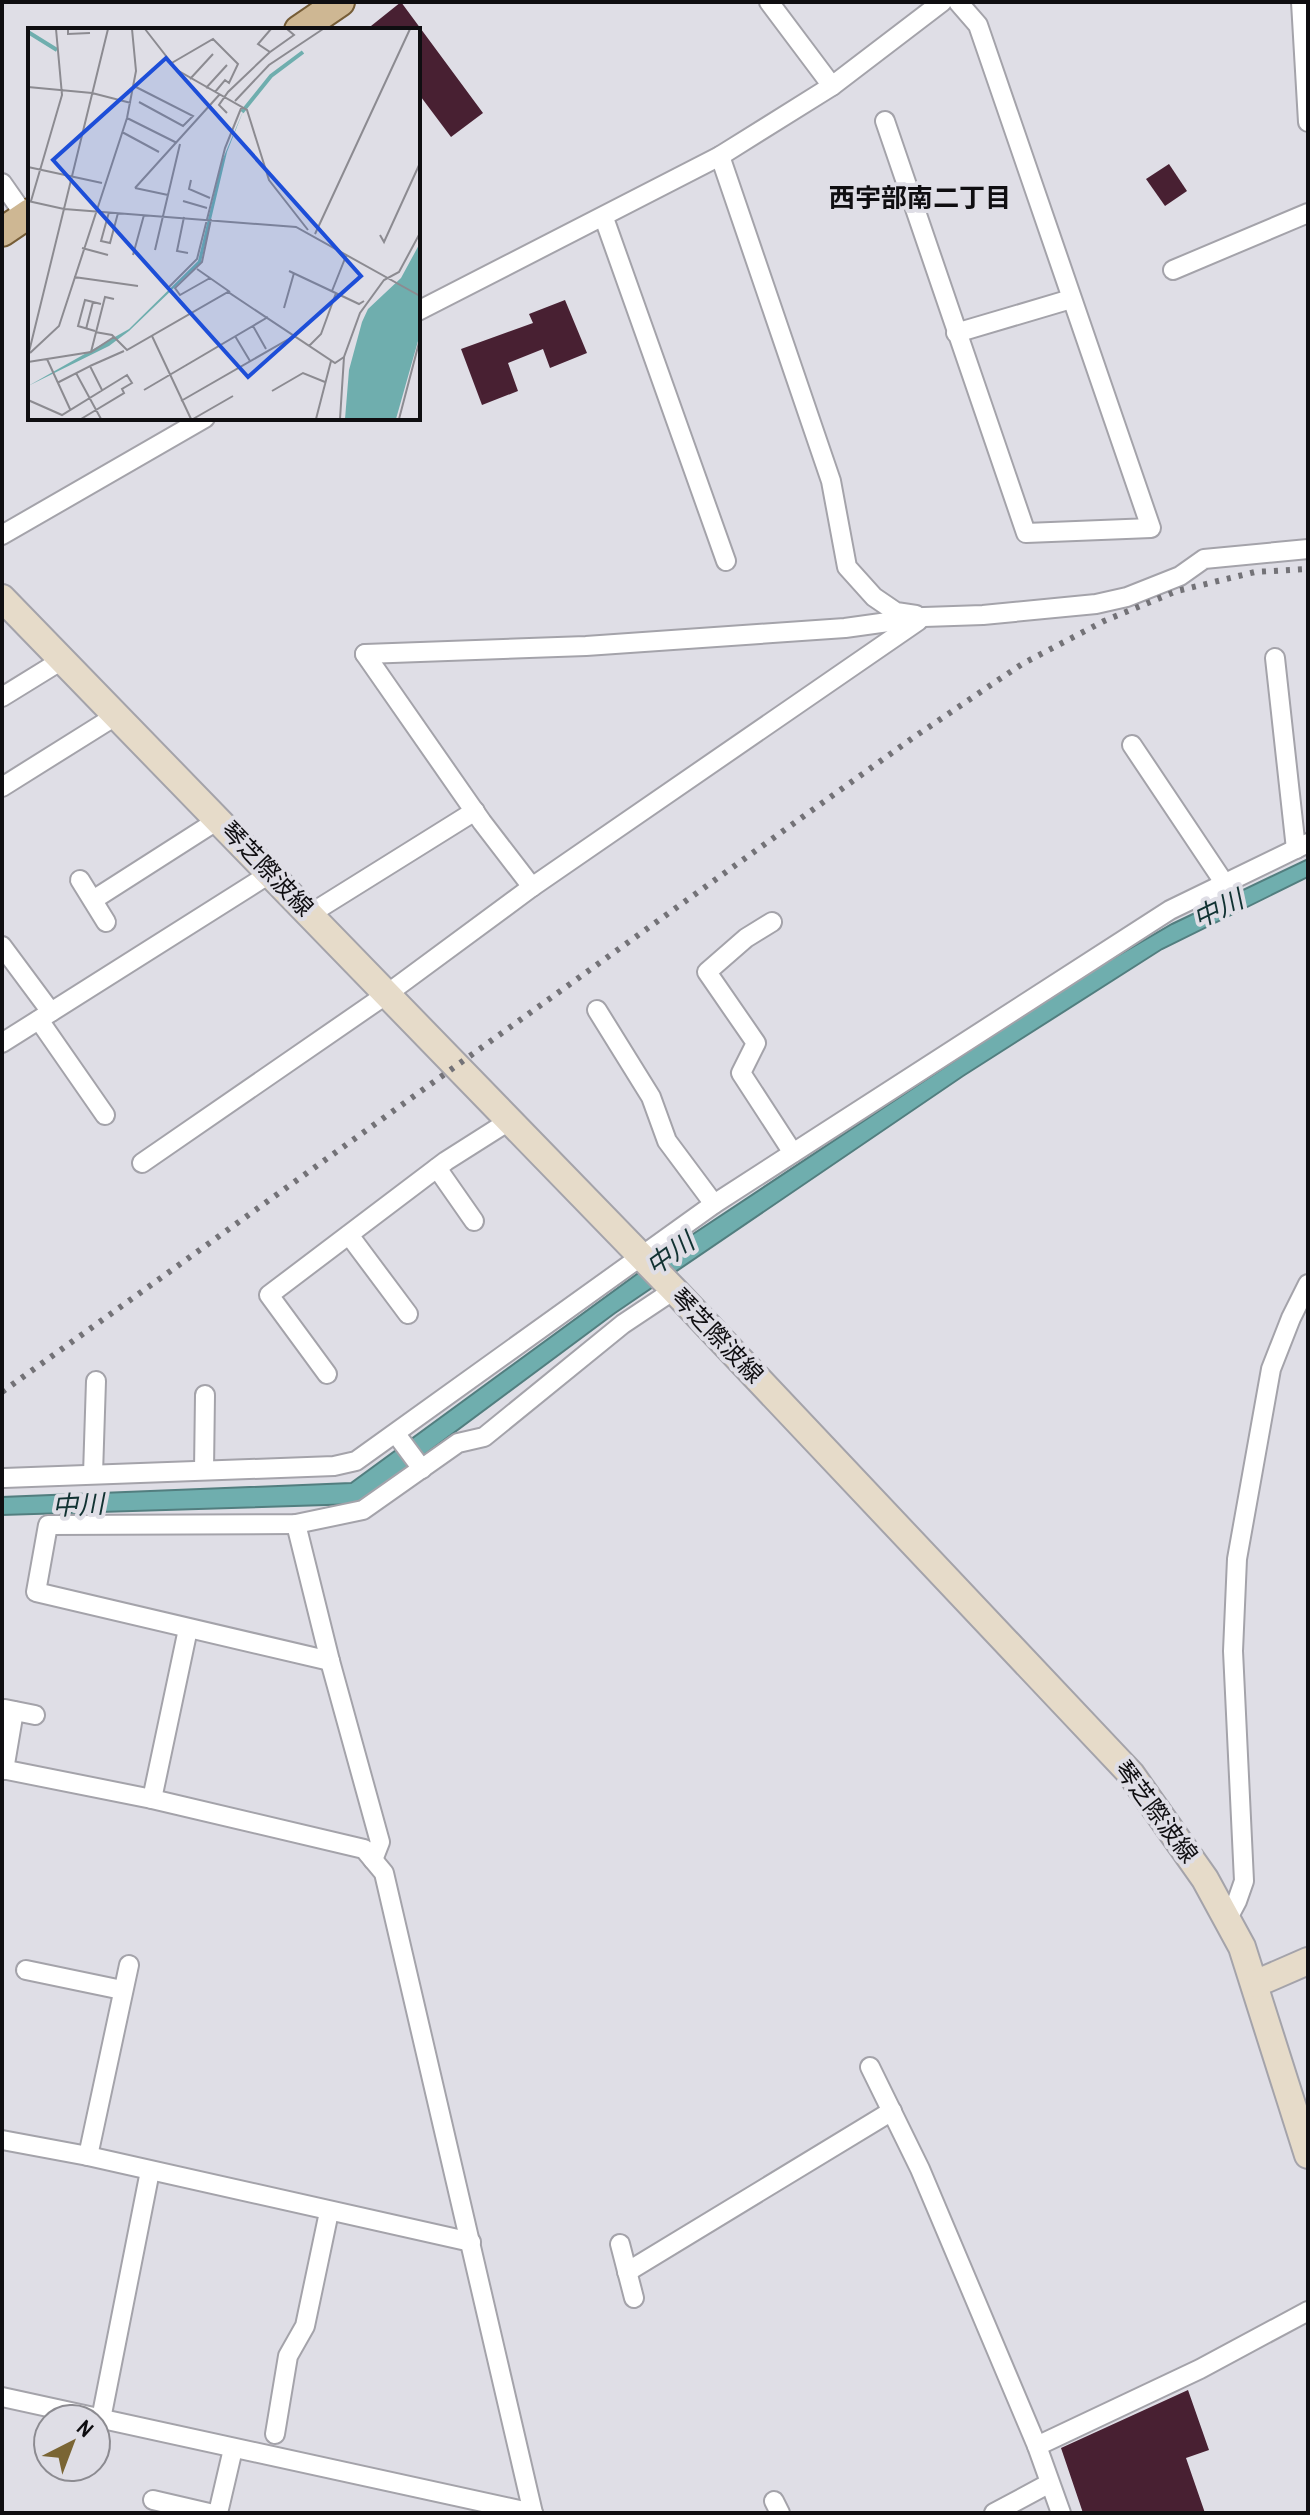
<svg xmlns="http://www.w3.org/2000/svg" width="1310" height="2515" viewBox="0 0 1310 2515" font-family="'Archivo Narrow','Noto Sans JP',sans-serif">
<style>
.water{fill:#6faeae;stroke:#527e7f;stroke-width:2}
.building{fill:#482032}
.lines{fill:none;stroke-linecap:round;stroke-linejoin:round}
.street-casing{stroke:#a4a3aa;stroke-width:22}
.secondary-casing{stroke:#a4a3aa;stroke-width:30}
.primary-casing{stroke:#765d37;stroke-width:32}
.street{stroke:#fff;stroke-width:18}
.secondary{stroke:#e6dbc9;stroke-width:26}
.primary{stroke:#ceb793;stroke-width:28}
.rail{stroke:#737277;stroke-width:6;stroke-dasharray:4 8;stroke-linecap:butt}
.labels{text-anchor:middle;stroke-width:8;stroke-linejoin:round;paint-order:stroke}
.street-label{font-size:24px;fill:#0f0e11;stroke:#dfdee6}
.neighbourhood-label{font-size:26px;font-weight:bold;fill:#0f0e11;stroke:#dfdee6}
.water-label{font-size:26px;font-style:italic;fill:#113232;stroke:#dfdee6}
.inset-river{fill:none;stroke:#6faeae;stroke-width:4}
.inset-road{fill:none;stroke:#8c8b91;stroke-width:2}
.view{fill:#1d4ed8;fill-opacity:0.15;stroke:#1d4ed8;stroke-width:4}
.inset-edge{fill:none;stroke:#0f0e11;stroke-width:4}
</style>
<rect width="100%" height="100%" fill="#dfdee6"/>
<path class="water" d="M1308,859V877L1162,949L963,1076L615,1313L358,1504L2,1515V1497L351,1483L678,1244L1076,980L1172,924Z"/>
<g class="building">
<path d="M401,2L483,113L451,137L418,93V30H366Z"/>
<path d="M1169,164L1187,191L1165,206L1146,179Z"/>
<path d="M565,300L587,353L550,368L543,349L508,363L518,391L482,405L461,349L533,323L529,314Z"/>
<path d="M1188,2390L1209,2450L1186,2458L1205,2513H1083L1061,2448Z"/>
</g>
<g class="lines">
<defs>
<g id="street">
<path d="M769,2L832,86"/>
<path d="M1301,2L1308,122"/>
<path d="M885,121L1026,533L1151,528L978,25L958,2"/>
<path d="M720,156L831,481L847,567L874,597L896,612L916,615"/>
<path d="M2,183L30,223"/>
<path d="M604,218L726,561"/>
<path d="M1173,270L1308,213"/>
<path d="M418,311L720,156L832,86L942,2"/>
<path d="M956,333L1071,299"/>
<path d="M2,535L205,418"/>
<path d="M365,654L586,646L845,628L924,617L983,615L1096,604L1127,597L1180,576L1204,559L1308,549"/>
<path d="M365,654L482,822L532,887"/>
<path d="M1275,658L1296,849"/>
<path d="M2,697L62,660"/>
<path d="M1132,745L1225,884"/>
<path d="M2,787L117,715"/>
<path d="M80,880L106,922"/>
<path d="M93,900L218,820"/>
<path d="M310,914L475,811"/>
<path d="M772,922L746,938L707,972L756,1043L741,1073L793,1153"/>
<path d="M2,946L51,1012"/>
<path d="M597,1010L651,1097L667,1141L714,1204"/>
<path d="M39,1020L105,1115"/>
<path d="M2,1043L271,873"/>
<path d="M142,1163L387,994L532,887L918,621"/>
<path d="M437,1168L474,1221"/>
<path d="M349,1235L408,1314"/>
<path d="M327,1374L269,1295L446,1161L509,1121"/>
<path d="M396,1434L422,1469"/>
<path d="M204,1470L205,1395"/>
<path d="M93,1474L96,1381"/>
<path d="M4,1478L334,1466L356,1461L714,1204L1170,910L1308,843"/>
<path d="M296,1524L330,1661L380,1842L373,1860"/>
<path d="M330,1661L36,1592L48,1525L296,1524L363,1510L458,1443L484,1437L623,1324L674,1290"/>
<path d="M5,1709L35,1715"/>
<path d="M2,1769L152,1799L364,1849L384,1873L533,2513"/>
<path d="M4,1770L14,1711"/>
<path d="M152,1799L188,1629"/>
<path d="M1228,1918L1237,1901L1244,1881L1233,1651L1237,1559L1271,1369L1291,1318L1308,1284"/>
<path d="M26,1970L122,1990"/>
<path d="M870,2067L920,2169L1037,2446L1061,2513"/>
<path d="M2,2140L88,2156L471,2242"/>
<path d="M88,2156L129,1965"/>
<path d="M620,2244L634,2298"/>
<path d="M627,2272L892,2111"/>
<path d="M2,2397L533,2513"/>
<path d="M101,2419L150,2171"/>
<path d="M275,2434L288,2356L305,2326L329,2212"/>
<path d="M1037,2446L1200,2369L1308,2311"/>
<path d="M153,2500L209,2513"/>
<path d="M774,2501L780,2513"/>
<path d="M218,2513L233,2449"/>
<path d="M994,2513L1048,2484"/>
</g>
<g id="secondary">
<path d="M2,598L674,1290L1131,1774L1205,1879L1242,1947L1308,2155"/>
<path d="M1255,1984L1308,1961"/>
</g>
<g id="primary">
<path d="M299,30L340,2"/>
<path d="M2,232L30,213"/>
</g>
</defs>
<use href="#street" class="street-casing"/>
<use href="#secondary" class="secondary-casing"/>
<use href="#primary" class="primary-casing"/>
<use href="#street" class="street"/>
<use href="#secondary" class="secondary"/>
<use href="#primary" class="primary"/>
<path class="rail" d="M2,1392L914,737L1022,664L1104,621L1177,591L1255,572L1308,569"/>
</g>
<g class="labels">
<g class="street-label">
<text transform="translate(267 869) rotate(46)" y="8">琴芝際波線</text>
<text transform="translate(717 1336) rotate(46)" y="8">琴芝際波線</text>
<text transform="translate(1156 1812) rotate(53)" y="8">琴芝際波線</text>
</g>
<g class="neighbourhood-label">
<text x="920" y="207">西宇部南二丁目</text>
</g>
<g class="water-label">
<text transform="translate(1218 909) rotate(-26)" y="9">中川</text>
<text transform="translate(670 1254) rotate(-36)" y="9">中川</text>
<text transform="translate(78 1505) rotate(-3)" y="9">中川</text>
</g>
</g>
<g transform="translate(28 28)">
<rect width="392" height="392" fill="#dfdee6"/>
<path d="M216,81L199,124L173,234L101,303L81,318L0,358L101,301L170,233L194,133ZM392,215V306L368,391H317L321,342L334,294L340,281L373,250Z" fill="#6faeae"/>
<path class="inset-river" d="M0,4L29,22M214,84L243,48L275,24"/>
<path class="inset-road" d="M40,1V6L62,5M117,1L149,42L219,82L241,152L280,202M243,1L230,16L242,24L266,7L259,1M142,36L185,11L210,36L201,55L197,52L187,64M162,51L185,26M106,58L165,88L155,98L111,74M0,59L64,65L103,75M178,60L199,37M207,73L241,37L295,1M199,85L191,77L200,64L242,24M99,90L149,115M94,104L131,124M0,139L74,155M163,152L161,161L182,170M107,160L192,66M107,160L140,167M0,173L36,181M3,173L34,67L28,1M155,173L179,180M36,181L268,199L392,268M81,184L73,213L82,215L90,185M156,189L149,223L160,225M287,206L382,1M352,207L356,214L392,135M54,220L80,227M127,222L152,116M105,227L116,187M169,241L202,264M261,243L331,276L336,273M46,249L110,258M182,250L152,267L147,260L174,234L183,191M140,260L169,231L197,120L214,78M304,263L318,228M256,280L266,245M225,298L238,321M58,301L65,274M67,303L50,298L57,272L73,276M67,304L84,307L99,322L200,264L307,335L316,329M124,308L163,391M207,308L222,333M281,318L293,306L308,265M63,324L77,269L86,271M2,325L31,298L99,90L108,43L104,1M0,328L80,1M19,331L42,381M0,334L63,324L86,309M62,338L96,323M48,345L73,391M29,355L62,338L74,362M116,362L240,289M244,363L275,345L297,354M0,372L34,387L99,347L104,355L94,361L96,365L53,391M153,373L266,308M165,391L205,368M288,391L303,333M312,391L316,329L332,285L356,252L371,244L392,205M371,391L392,311"/>
<path class="view" d="M138,30L333,248L220,349L25,132Z"/>
<rect width="392" height="392" class="inset-edge"/>
</g>
<rect width="1310" height="2515" fill="none" stroke="#0f0e11" stroke-width="8"/>
<g transform="translate(72 2443) rotate(42)"><circle r="38" fill="#dfdee6" stroke="#8c8b91" stroke-width="2"/>
<path d="M0-6L14 30L0 20L-14 30Z" fill="#7a6534"/>
<text y="-12" font-size="22" font-weight="bold" text-anchor="middle" fill="#0f0e11">N</text>
</g>
</svg>
